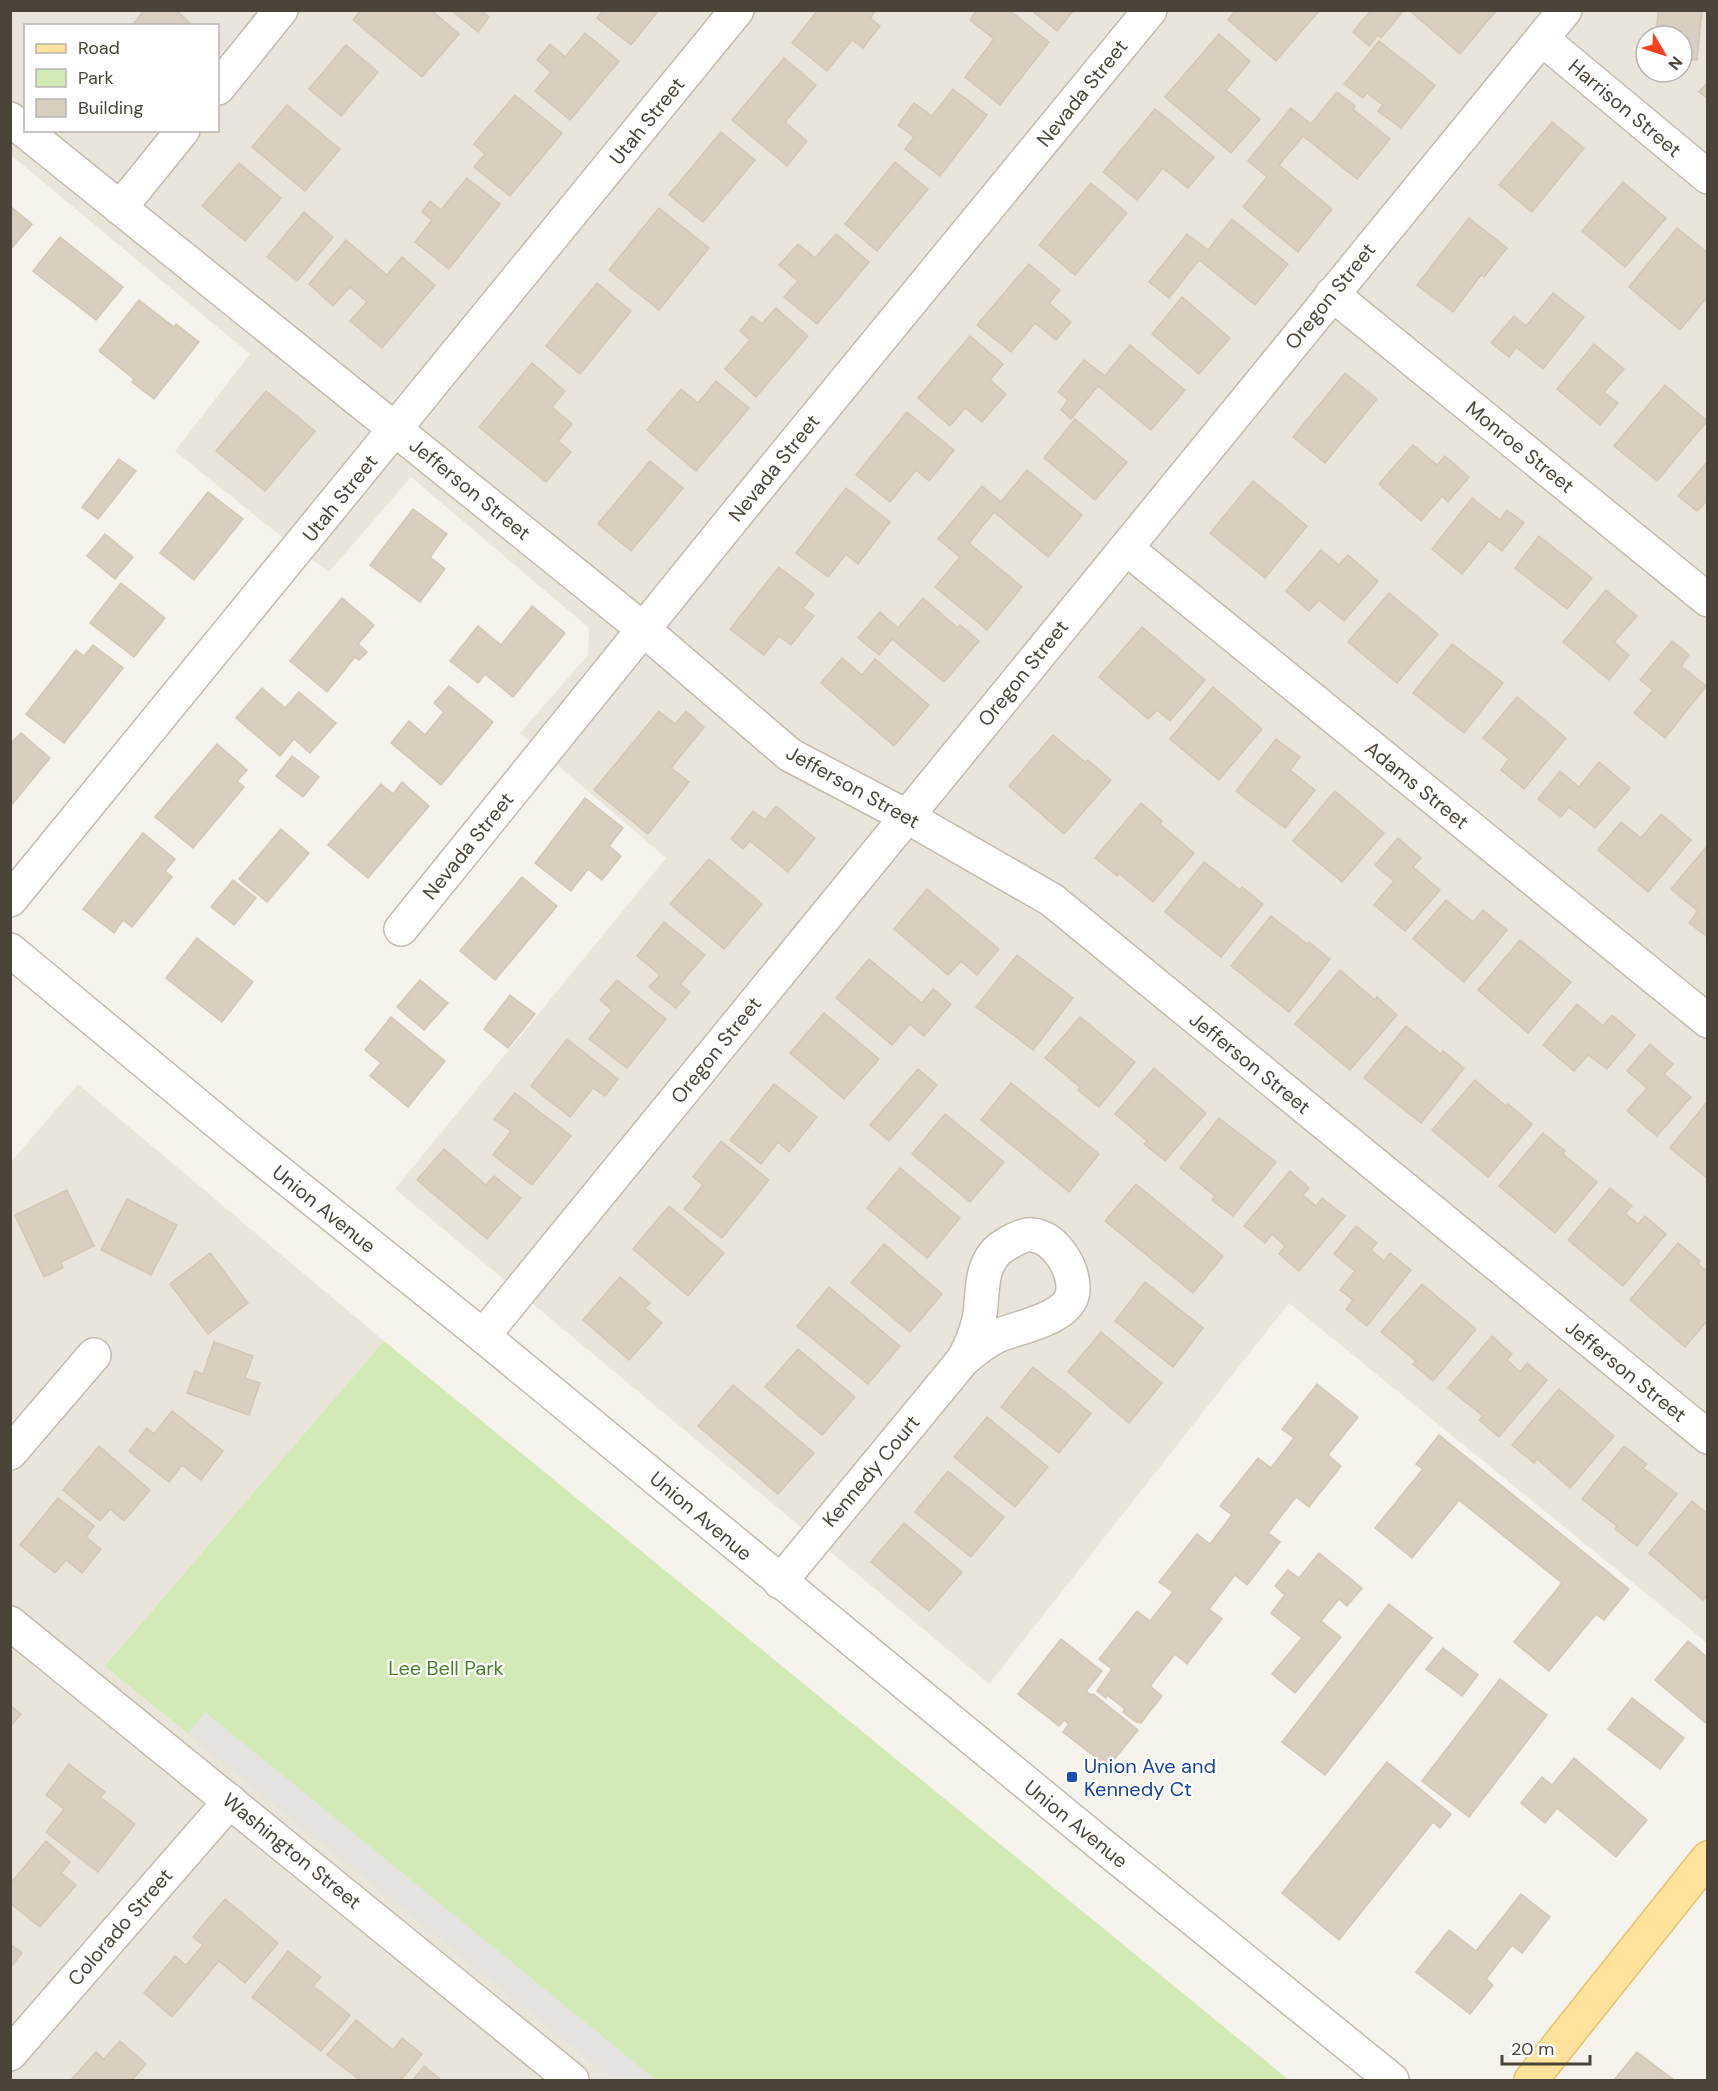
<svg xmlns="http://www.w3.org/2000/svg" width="1718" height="2091" viewBox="0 0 1718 2091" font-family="'DM Sans',sans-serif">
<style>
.residential{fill:#eae5da;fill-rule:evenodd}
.green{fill:#d2eab5}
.parking{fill:#e5e3e0}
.building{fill:#d8cfc1;stroke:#d3c7b4;stroke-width:1.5}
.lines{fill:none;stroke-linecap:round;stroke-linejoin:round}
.minor-casing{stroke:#c2bbae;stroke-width:36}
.major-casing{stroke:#e6c16a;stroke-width:36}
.minor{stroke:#fff;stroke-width:33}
.major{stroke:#ffe39c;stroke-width:33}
.transit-dot{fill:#1a4fb4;stroke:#fff;stroke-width:2}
.labels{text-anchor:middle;stroke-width:4.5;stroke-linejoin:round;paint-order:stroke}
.street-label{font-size:20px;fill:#4b4439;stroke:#fff}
.park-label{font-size:20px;fill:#4a7f2a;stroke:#fff}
.transit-label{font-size:20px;fill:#164399;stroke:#fff;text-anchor:start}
</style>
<rect width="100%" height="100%" fill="#f6f3ec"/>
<g class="residential">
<path d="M10,11H1707V1643L1289,1303L989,1684L395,1189L666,858L520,733L588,655L589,628L411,477L329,572L273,530L175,451L250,354L11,155ZM26,26H218V130H26ZM1646,36H1682V72H1646Z"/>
<path d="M78,1084L384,1341L106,1666L614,2080H11V1162Z"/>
</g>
<path class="green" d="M384,1341L1289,2080H614L105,1666Z"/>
<path class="parking" d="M205,1712L301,1790L656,2080H614L188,1733Z"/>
<g class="building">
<path d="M144,10H176L190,23L188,26H132Z"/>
<path d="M361,10H431L459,34L422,77L353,20Z"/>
<path d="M451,10H481L489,17L478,32Z"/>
<path d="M603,10H659L631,45L597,18Z"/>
<path d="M818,10H876L870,18L880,26L863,48L852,40L827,71L792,43Z"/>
<path d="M977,10H1009L1049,42L1000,105L965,77L994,39L970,20Z"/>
<path d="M1031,10H1074L1057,31Z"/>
<path d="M1236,10H1316L1318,12L1276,61L1228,20Z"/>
<path d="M1371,10H1404L1381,38L1378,35L1369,46L1353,32Z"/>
<path d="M1409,10H1493L1495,12L1460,54Z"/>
<path d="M1658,10H1702L1697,60L1682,58V36H1656Z"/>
<path d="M585,33L619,61L570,120L535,91L551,72L537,60L550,44L565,57Z"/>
<path d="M1219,34L1250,61L1226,90L1260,119L1231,153L1165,97Z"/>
<path d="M1379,41L1435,85L1401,128L1378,111L1383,105L1367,93L1363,98L1344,84Z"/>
<path d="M346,45L378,72L341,116L309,89Z"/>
<path d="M784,58L816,85L785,122L807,141L787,166L732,120Z"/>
<path d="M1708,82V99L1699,92Z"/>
<path d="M953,89L987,115L940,176L905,149L914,137L898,125L914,103L932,116Z"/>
<path d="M1337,92L1355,106L1353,109L1390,139L1357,179L1303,136L1279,165L1332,209L1298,252L1243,207L1267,177L1248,161L1291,108L1311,124Z"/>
<path d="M515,95L562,133L510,196L474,167L485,154L474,144Z"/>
<path d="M287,105L340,149L305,191L252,147Z"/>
<path d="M1155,109L1214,157L1188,188L1163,168L1137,200L1103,172Z"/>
<path d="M1552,122L1584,148L1532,212L1499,185Z"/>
<path d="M721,132L755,160L703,222L669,195Z"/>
<path d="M895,162L928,189L877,251L845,224Z"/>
<path d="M239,163L281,198L245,241L202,206Z"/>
<path d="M467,178L500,204L449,269L415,242L432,220L422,212L430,201L441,210Z"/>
<path d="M1623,182L1666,218L1625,267L1582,231Z"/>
<path d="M1091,183L1127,213L1075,275L1039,245Z"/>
<path d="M10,206L32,224L10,250Z"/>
<path d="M659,208L709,248L659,310L609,270Z"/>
<path d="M304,212L333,237L297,281L267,257Z"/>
<path d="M1469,218L1507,248L1484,277L1481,275L1453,312L1417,285Z"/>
<path d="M1232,219L1288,264L1255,305L1199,260L1169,298L1149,282L1187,234L1208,250Z"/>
<path d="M1677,228L1708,253V296L1680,330L1629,287Z"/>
<path d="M836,234L869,262L817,324L784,297L798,281L779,265L798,244L815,258Z"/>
<path d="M60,237L123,287L96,320L33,271Z"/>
<path d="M346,240L387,275L402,257L435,285L382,348L350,321L367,302L350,287L333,306L309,284Z"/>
<path d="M1029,264L1060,290L1049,303L1071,322L1056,340L1035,323L1011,352L977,325Z"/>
<path d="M597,283L631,311L580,374L546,346Z"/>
<path d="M1553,293L1584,317L1543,369L1516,347L1509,357L1491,343L1514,316L1526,326Z"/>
<path d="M1182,297L1230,338L1199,374L1152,334Z"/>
<path d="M139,300L174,327L176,324L199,342L154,399L132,382L134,379L99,351Z"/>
<path d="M776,308L808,336L756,397L725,369L750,340L740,331L752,316L762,324Z"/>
<path d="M970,336L1003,364L990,380L1006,394L982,422L965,408L950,426L918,398Z"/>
<path d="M1594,344L1624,369L1604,392L1618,403L1600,425L1557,389Z"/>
<path d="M1130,345L1185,390L1151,430L1098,386L1071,419L1061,410L1068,400L1058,392L1084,360L1105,376Z"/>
<path d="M532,363L565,391L552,407L572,424L558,441L571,452L546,482L479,427Z"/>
<path d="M1345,373L1377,399L1325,463L1293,437Z"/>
<path d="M716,381L749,408L696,471L647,430L681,389L698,403Z"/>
<path d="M1665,385L1707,421L1657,481L1614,446Z"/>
<path d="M266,391L315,431L265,491L216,451Z"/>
<path d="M907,412L954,450L929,481L916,470L890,502L856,475Z"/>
<path d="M1075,419L1127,462L1095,500L1044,458Z"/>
<path d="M1413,445L1437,465L1445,456L1469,477L1448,502L1442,496L1421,521L1379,484Z"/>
<path d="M119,459L136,471L98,519L82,507Z"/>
<path d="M650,461L683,488L631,551L598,524Z"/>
<path d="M1708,461V503L1706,502L1697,511L1678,496Z"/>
<path d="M1027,470L1082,515L1048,557L994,512L969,543L1022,587L987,630L935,587L960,557L938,539L982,486L1001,502Z"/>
<path d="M1253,481L1307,526L1265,578L1210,533Z"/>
<path d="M846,488L890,522L858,564L846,554L828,577L796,553Z"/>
<path d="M208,492L243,519L194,580L160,553Z"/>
<path d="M1472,498L1500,520L1507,510L1524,523L1502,551L1489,541L1462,574L1432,549Z"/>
<path d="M413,509L447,534L430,557L445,569L420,602L370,565Z"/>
<path d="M105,534L133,557L115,579L87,556Z"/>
<path d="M1539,536L1592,578L1567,609L1515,568Z"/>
<path d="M1321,550L1339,565L1348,555L1378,581L1344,621L1319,600L1309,611L1286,591Z"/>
<path d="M779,567L814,594L803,608L814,616L791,645L779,636L764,655L730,629Z"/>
<path d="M121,583L165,618L134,657L90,623Z"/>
<path d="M1606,590L1637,616L1614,642L1629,655L1609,680L1563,642Z"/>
<path d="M1389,593L1438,634L1397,683L1348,642Z"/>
<path d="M342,598L374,625L358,644L367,652L359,660L355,657L327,692L290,661Z"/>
<path d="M923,598L958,628L960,625L979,641L944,682L892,639L879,655L858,638L880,612L898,628Z"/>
<path d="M532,606L565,633L513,697L485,674L478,683L450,661L478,626L501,645Z"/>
<path d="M1142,627L1205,680L1170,721L1157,710L1148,719L1099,677Z"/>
<path d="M1672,641L1689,655L1681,666L1706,686L1665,738L1634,713L1653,690L1640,680Z"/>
<path d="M1452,644L1503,683L1464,733L1413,693Z"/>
<path d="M93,645L123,668L64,743L26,714L76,650L84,656Z"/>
<path d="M842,658L862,675L875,659L929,705L894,746L821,683Z"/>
<path d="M449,686L493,722L441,785L391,743L409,721L425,735L444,712L434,703Z"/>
<path d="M1213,687L1262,729L1219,780L1170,739Z"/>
<path d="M262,688L285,708L299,692L336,723L310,753L294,739L280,756L236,718Z"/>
<path d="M1517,697L1566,738L1524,789L1501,770L1509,759L1483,738Z"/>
<path d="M659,711L675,724L686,711L704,727L671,768L689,782L648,834L594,790Z"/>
<path d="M21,733L50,758L10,807V744Z"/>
<path d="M1053,735L1085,762L1088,760L1111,780L1064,834L1009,786Z"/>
<path d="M1276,739L1300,757L1290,770L1315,790L1285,828L1236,791Z"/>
<path d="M217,744L247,770L237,781L244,787L193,848L155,817Z"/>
<path d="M292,756L319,777L303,797L276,776Z"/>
<path d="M1599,762L1630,788L1595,828L1569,807L1561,817L1538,799L1560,771L1579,787Z"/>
<path d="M402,782L429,806L368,878L328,845L381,784L393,794Z"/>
<path d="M1335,791L1384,833L1342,882L1293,841Z"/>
<path d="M585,798L623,828L609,846L621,856L602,880L588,869L571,891L535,863Z"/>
<path d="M1141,803L1162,821L1160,824L1194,853L1153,902L1119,873L1117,876L1095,858Z"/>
<path d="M776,806L815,838L788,872L750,841L743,849L731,839L753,811L765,820Z"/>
<path d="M1661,814L1691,840L1648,892L1598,850L1621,822L1641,838Z"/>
<path d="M281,829L309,853L267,902L239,879Z"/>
<path d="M143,833L175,859L165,871L172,877L132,927L123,920L114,933L83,909Z"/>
<path d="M1398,838L1421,858L1413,867L1440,890L1405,931L1374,905L1394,881L1375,865Z"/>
<path d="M1708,845V937L1689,923L1698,911L1671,889Z"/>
<path d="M709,859L762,904L724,949L670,904Z"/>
<path d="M1204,862L1240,890L1242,887L1263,904L1221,957L1165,912Z"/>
<path d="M522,877L557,906L495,980L460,951Z"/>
<path d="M233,880L256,898L234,925L211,907Z"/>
<path d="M927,889L999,949L977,975L961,961L948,975L894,929Z"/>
<path d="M1446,900L1473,922L1483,910L1507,930L1464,982L1413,939Z"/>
<path d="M1271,916L1307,944L1309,942L1330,959L1289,1012L1231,966Z"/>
<path d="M664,922L705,955L680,984L690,992L676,1008L649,987L660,975L637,956Z"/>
<path d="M197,938L253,982L222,1022L166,978Z"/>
<path d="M1520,940L1571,982L1528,1033L1478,990Z"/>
<path d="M1017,955L1073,998L1033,1050L976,1007Z"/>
<path d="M869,959L922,1003L933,989L951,1004L924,1036L910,1024L892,1045L836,998Z"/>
<path d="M1340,970L1375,1000L1377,997L1397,1015L1350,1070L1295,1024Z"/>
<path d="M420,980L448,1003L424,1030L397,1007Z"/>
<path d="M617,980L666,1019L627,1068L589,1039L612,1010L600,1000Z"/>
<path d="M510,995L535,1014L508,1048L484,1029Z"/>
<path d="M1577,1004L1603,1026L1612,1015L1635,1035L1607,1069L1588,1055L1574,1071L1543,1045Z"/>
<path d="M824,1013L879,1059L844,1099L790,1053Z"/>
<path d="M391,1017L445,1061L408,1107L370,1076L381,1063L365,1050Z"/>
<path d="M1080,1017L1135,1062L1099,1107L1078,1090L1080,1087L1045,1058Z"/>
<path d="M1406,1026L1441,1054L1443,1051L1464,1068L1421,1123L1364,1078Z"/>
<path d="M567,1039L618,1079L605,1096L593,1088L570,1117L531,1086Z"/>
<path d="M1650,1044L1673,1064L1664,1074L1691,1097L1657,1136L1627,1111L1647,1088L1627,1071Z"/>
<path d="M1154,1068L1206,1113L1165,1161L1144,1144L1147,1141L1115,1114Z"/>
<path d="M918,1069L937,1085L889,1141L870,1125Z"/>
<path d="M1475,1080L1506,1106L1508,1104L1532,1124L1488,1177L1432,1130Z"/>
<path d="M1011,1083L1099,1154L1069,1192L981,1120Z"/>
<path d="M774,1084L817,1117L789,1152L778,1142L761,1164L730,1140Z"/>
<path d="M515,1093L571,1136L532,1185L493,1155L511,1131L494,1119Z"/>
<path d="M1706,1103L1708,1105V1179L1670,1148Z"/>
<path d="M945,1114L1004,1162L970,1202L912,1154Z"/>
<path d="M1219,1118L1276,1162L1233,1216L1212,1200L1215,1196L1180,1168Z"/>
<path d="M1543,1133L1565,1151L1563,1154L1597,1182L1555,1233L1499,1186Z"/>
<path d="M721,1141L769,1180L722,1238L684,1209L703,1185L693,1177Z"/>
<path d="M444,1149L486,1185L494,1176L521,1198L487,1239L417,1180Z"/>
<path d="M900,1168L960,1218L927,1258L867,1208Z"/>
<path d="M1290,1171L1309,1188L1303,1195L1316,1206L1322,1198L1345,1216L1299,1271L1279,1254L1285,1246L1272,1234L1265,1243L1244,1226Z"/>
<path d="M1136,1184L1223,1256L1193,1293L1105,1221Z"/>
<path d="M1610,1188L1632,1206L1625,1213L1638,1224L1645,1216L1666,1234L1623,1286L1568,1240Z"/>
<path d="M67,1190L94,1246L61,1262L63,1268L44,1277L15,1215Z"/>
<path d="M127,1199L177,1225L151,1275L101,1250Z"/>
<path d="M669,1206L724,1253L688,1296L633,1249Z"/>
<path d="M1356,1226L1377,1243L1371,1250L1384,1261L1390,1253L1411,1270L1367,1326L1346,1309L1353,1300L1340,1290L1355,1271L1334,1254Z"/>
<path d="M1678,1243L1700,1261L1698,1264L1708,1272V1320L1685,1347L1630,1300Z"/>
<path d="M884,1244L942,1294L910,1332L851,1283Z"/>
<path d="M210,1253L248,1303L208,1334L170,1284Z"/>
<path d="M620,1277L650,1303L645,1308L662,1323L629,1360L583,1320Z"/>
<path d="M1145,1282L1203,1328L1173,1367L1115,1321Z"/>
<path d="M1422,1284L1476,1329L1433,1381L1413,1364L1416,1361L1381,1332Z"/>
<path d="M829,1287L900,1346L868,1384L797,1326Z"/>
<path d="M1101,1332L1162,1383L1129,1423L1068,1372Z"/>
<path d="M1492,1336L1512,1354L1507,1360L1520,1372L1527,1363L1547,1380L1499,1437L1479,1420L1483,1416L1448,1388Z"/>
<path d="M214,1342L253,1356L245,1378L260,1383L249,1415L187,1393L195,1371L203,1374Z"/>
<path d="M798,1349L855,1397L822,1435L765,1387Z"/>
<path d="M1033,1367L1091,1413L1059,1453L1001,1407Z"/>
<path d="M1317,1384L1358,1417L1328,1455L1341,1466L1309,1507L1296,1497L1268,1533L1280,1542L1247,1585L1235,1575L1209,1609L1222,1619L1187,1664L1175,1654L1150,1686L1162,1696L1141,1723L1136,1722L1123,1712L1125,1709L1107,1695L1106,1698L1097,1691L1112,1669L1099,1659L1137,1611L1150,1621L1173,1592L1159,1582L1197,1534L1210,1544L1232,1515L1220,1506L1258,1458L1271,1468L1294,1438L1282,1429Z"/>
<path d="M733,1385L814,1453L778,1494L698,1426Z"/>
<path d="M1559,1389L1614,1436L1570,1488L1537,1459L1534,1463L1512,1445Z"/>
<path d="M172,1411L223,1451L201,1480L182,1465L169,1482L129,1451L147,1428L154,1434Z"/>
<path d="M987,1417L1048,1467L1015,1507L954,1457Z"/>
<path d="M1439,1435L1629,1589L1604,1620L1596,1614L1549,1671L1514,1642L1562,1583L1459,1500L1412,1558L1375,1528L1423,1469L1416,1464Z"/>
<path d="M99,1446L150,1490L124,1521L110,1509L100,1521L63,1490Z"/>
<path d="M1624,1446L1647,1464L1643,1468L1677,1494L1637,1546L1615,1529L1617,1526L1582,1499Z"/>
<path d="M948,1471L1004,1517L971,1557L915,1512Z"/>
<path d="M58,1498L94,1526L86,1537L101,1549L82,1573L66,1560L55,1573L20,1545Z"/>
<path d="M1692,1501L1708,1514V1595L1703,1600L1649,1553Z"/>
<path d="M904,1523L962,1572L929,1611L871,1562Z"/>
<path d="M1319,1553L1362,1588L1347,1606L1339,1599L1321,1621L1341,1637L1295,1693L1272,1674L1302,1638L1271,1613L1285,1595L1275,1586L1288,1570L1299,1578Z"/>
<path d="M1389,1604L1432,1638L1325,1775L1282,1742Z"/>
<path d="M1061,1639L1102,1671L1086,1691L1091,1695L1093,1694L1138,1730L1108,1767L1063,1732L1069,1724L1064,1720L1059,1726L1018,1694Z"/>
<path d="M1688,1641L1708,1658V1725L1655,1680Z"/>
<path d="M1443,1648L1478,1675L1462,1696L1426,1669Z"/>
<path d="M1500,1679L1547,1715L1469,1817L1422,1781Z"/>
<path d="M1632,1698L1684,1738L1660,1769L1608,1729Z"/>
<path d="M10,1705L21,1714L10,1727Z"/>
<path d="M1574,1758L1647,1820L1616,1857L1557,1808L1545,1823L1521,1803L1542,1777L1552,1785Z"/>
<path d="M1387,1762L1451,1814L1440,1828L1433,1822L1339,1940L1282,1893Z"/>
<path d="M69,1764L105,1792L100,1797L135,1824L98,1872L46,1832L64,1809L46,1795Z"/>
<path d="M46,1841L70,1862L61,1873L76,1885L40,1927L10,1903V1884Z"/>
<path d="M1521,1894L1550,1917L1522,1953L1512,1945L1486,1979L1493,1985L1470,2014L1416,1972L1449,1930L1476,1951Z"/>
<path d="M225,1899L278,1943L245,1983L219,1961L172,2017L144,1993L175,1956L186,1965L203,1945L193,1937Z"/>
<path d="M10,1944L22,1953L10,1968Z"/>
<path d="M288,1951L321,1977L313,1986L350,2015L321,2051L252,1997Z"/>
<path d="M356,2020L393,2050L402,2038L422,2054L401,2080H360L327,2055Z"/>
<path d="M120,2041L146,2064L132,2080H71L96,2052L104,2059Z"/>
<path d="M1637,2052L1674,2080H1614Z"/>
<path d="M424,2066L441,2080H413Z"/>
</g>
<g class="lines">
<defs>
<g id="minor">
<path d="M1542,39L1708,177"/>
<path d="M218,88L281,10"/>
<path d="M10,119L643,629L790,755L906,816L1052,900L1708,1437"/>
<path d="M120,208L183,130"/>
<path d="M1332,294L1708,600"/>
<path d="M1126,548L1708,1021"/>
<path d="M10,900L737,10"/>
<path d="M401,929L743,506L1150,10"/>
<path d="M10,950L239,1140L483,1336L1103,1846L1392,2080"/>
<path d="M483,1336L1565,10"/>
<path d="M10,1453L94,1355"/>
<path d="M780,1582L963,1360C974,1351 984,1342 997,1336C1017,1327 1074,1319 1073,1288C1073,1267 1055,1237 1032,1235C1025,1234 1016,1239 1010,1242C1005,1245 999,1248 995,1253C982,1269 983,1285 981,1304C980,1325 973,1342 963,1360"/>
<path d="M10,1623L572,2080"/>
<path d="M10,2054L230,1801"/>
</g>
<path id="major" d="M1531,2080L1708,1858"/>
</defs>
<use href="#minor" class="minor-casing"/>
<use href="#major" class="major-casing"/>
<use href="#minor" class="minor"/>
<use href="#major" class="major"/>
</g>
<rect class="transit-dot" x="1066" y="1771" width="12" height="12" rx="3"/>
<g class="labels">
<g class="street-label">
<text transform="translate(1082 93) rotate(-51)" y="7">Nevada Street</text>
<text transform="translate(1625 108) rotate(40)" y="7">Harrison Street</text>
<text transform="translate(647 121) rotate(-51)" y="7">Utah Street</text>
<text transform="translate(1330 296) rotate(-51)" y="7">Oregon Street</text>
<text transform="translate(1520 447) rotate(39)" y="7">Monroe Street</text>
<text transform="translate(774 468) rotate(-51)" y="7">Nevada Street</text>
<text transform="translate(470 489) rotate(39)" y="7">Jefferson Street</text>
<text transform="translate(340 498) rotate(-51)" y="7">Utah Street</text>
<text transform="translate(1023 673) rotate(-51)" y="7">Oregon Street</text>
<text transform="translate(1417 785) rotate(39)" y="7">Adams Street</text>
<text transform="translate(853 787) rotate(29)" y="7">Jefferson Street</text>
<text transform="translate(468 846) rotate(-51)" y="7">Nevada Street</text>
<text transform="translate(716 1050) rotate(-51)" y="7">Oregon Street</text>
<text transform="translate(1250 1063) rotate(39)" y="7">Jefferson Street</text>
<text transform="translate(324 1209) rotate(39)" y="7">Union Avenue</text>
<text transform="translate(1626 1371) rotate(39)" y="7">Jefferson Street</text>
<text transform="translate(871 1471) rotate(-50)" y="7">Kennedy Court</text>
<text transform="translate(701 1516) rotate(40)" y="7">Union Avenue</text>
<text transform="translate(1076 1824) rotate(39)" y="7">Union Avenue</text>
<text transform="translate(292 1851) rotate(39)" y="7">Washington Street</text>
<text transform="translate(120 1927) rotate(-49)" y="7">Colorado Street</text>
</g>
<g class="park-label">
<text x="446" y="1675">Lee Bell Park</text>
</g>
<g class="transit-label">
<text x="1084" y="1773">Union Ave and<tspan x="1084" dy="23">Kennedy Ct</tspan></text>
</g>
</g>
<rect width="1718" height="2091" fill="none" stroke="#4b4439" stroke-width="24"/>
<rect x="24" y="24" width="195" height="108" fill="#ffffff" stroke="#b7b4b0" stroke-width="1.5"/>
<rect x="36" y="44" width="30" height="9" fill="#ffe39c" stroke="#b7b4b0" stroke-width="1.5"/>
<text x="78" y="54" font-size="18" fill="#4b4439">Road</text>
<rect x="36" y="69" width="30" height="18" fill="#d2eab5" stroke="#b7b4b0" stroke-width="1.5"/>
<text x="78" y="84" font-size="18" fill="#4b4439">Park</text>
<rect x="36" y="99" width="30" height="18" fill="#d8cfc1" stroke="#b7b4b0" stroke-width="1.5"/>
<text x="78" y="114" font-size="18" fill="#4b4439">Building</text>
<g transform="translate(1664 54) rotate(129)"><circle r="28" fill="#ffffff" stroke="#b7b4b0" stroke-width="1.5"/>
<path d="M0-4.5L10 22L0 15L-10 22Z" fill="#fc3f1d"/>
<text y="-9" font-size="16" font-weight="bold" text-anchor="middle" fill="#4b4439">N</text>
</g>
<path d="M1502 2055v9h88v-9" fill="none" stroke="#4b4439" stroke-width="3"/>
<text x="1511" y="2055" font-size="18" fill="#4b4439" stroke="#ffffff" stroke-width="4.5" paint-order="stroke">20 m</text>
</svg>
